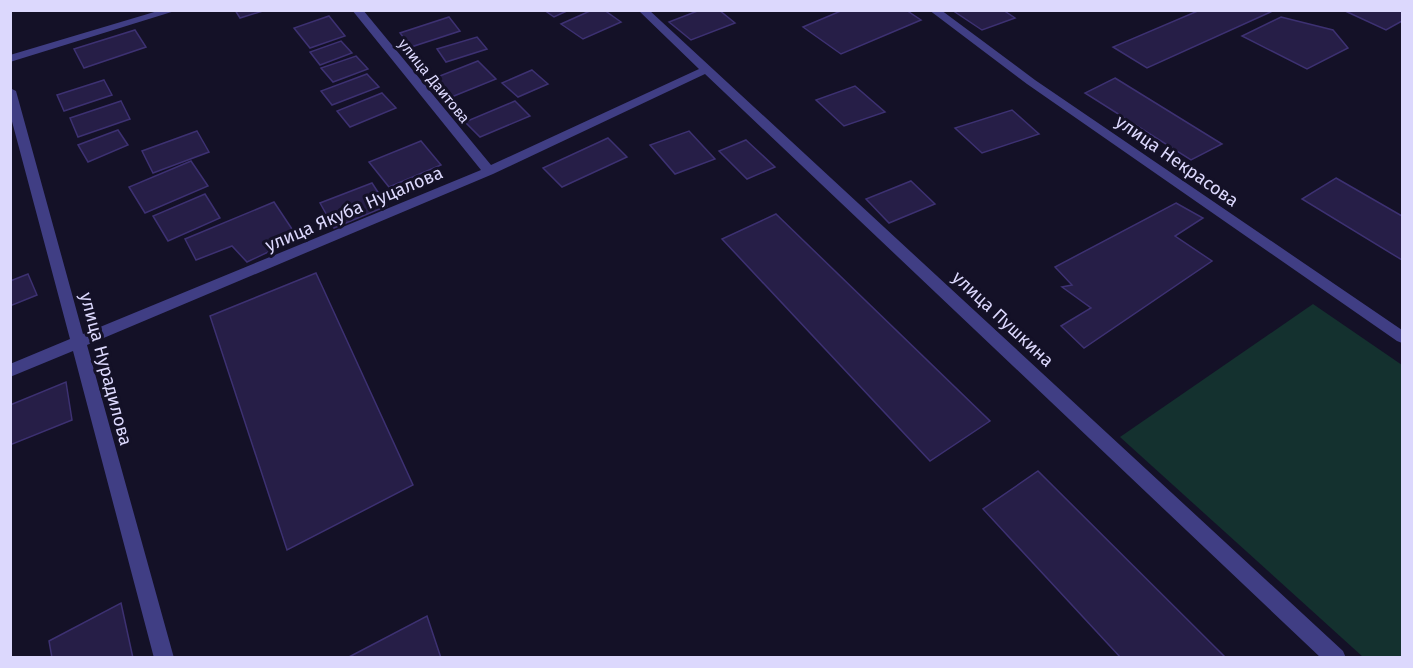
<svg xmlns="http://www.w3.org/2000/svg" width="1413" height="668" viewBox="0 0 1413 668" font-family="'Fira Sans',sans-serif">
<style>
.green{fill:#14312f}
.building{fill:#261e47;stroke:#3d3172;stroke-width:1.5}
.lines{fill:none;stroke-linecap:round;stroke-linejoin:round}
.minor{fill:#403e84;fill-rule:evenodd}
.labels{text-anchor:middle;stroke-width:6;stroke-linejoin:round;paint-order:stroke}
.far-street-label{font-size:15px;fill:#dcd8fd;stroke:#141127}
.street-label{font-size:18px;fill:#dcd8fd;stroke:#141127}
</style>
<rect width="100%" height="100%" fill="#141127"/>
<path class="green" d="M1313,304L1402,365V657H1363L1120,437Z"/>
<g class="building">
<path d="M235,10H266L240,18Z"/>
<path d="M544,10H569L554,17Z"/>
<path d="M592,10H604L621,22L583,39L561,24Z"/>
<path d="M700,10H719L735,23L691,40L669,22Z"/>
<path d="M843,10H906L921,20L841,54L803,27Z"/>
<path d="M952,10H1003L1015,18L982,30Z"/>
<path d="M1200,10H1275L1147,68L1113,47Z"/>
<path d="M1343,10H1402V21L1386,30Z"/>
<path d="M329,16L345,36L310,48L294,28Z"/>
<path d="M449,17L460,31L411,47L400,33Z"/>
<path d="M1281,17L1333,30L1348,48L1307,69L1242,36Z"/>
<path d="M135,30L146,47L84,68L74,49Z"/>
<path d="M477,37L487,49L446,62L437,49Z"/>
<path d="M341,41L352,53L320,65L310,52Z"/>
<path d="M356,56L368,69L333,82L321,68Z"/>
<path d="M478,61L496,79L444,100L427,81Z"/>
<path d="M532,70L548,84L518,97L502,83Z"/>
<path d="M367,74L379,87L332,105L321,91Z"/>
<path d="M1115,78L1222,144L1191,160L1085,93Z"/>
<path d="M104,80L112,95L64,111L57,95Z"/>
<path d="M855,86L885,112L844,126L816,100Z"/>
<path d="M382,93L396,108L350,127L337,111Z"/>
<path d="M121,101L130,119L78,137L70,118Z"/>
<path d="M515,101L530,116L480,137L465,122Z"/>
<path d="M1012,110L1039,134L982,153L955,128Z"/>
<path d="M118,130L128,145L88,162L78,145Z"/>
<path d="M197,131L209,152L153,173L142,151Z"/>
<path d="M689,131L715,159L675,174L650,145Z"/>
<path d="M608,138L627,157L562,187L543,168Z"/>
<path d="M746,140L775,167L747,179L719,151Z"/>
<path d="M421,141L441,165L389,187L369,162Z"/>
<path d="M191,161L208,186L145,213L129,187Z"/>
<path d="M1336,178L1402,216V260L1302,199Z"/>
<path d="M911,181L935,204L889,223L866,199Z"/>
<path d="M372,183L387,206L334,228L320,203Z"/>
<path d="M205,194L220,218L168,241L153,216Z"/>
<path d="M274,202L298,238L247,262L232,246L196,260L185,239Z"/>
<path d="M1176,203L1203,218L1175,236L1212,261L1084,348L1061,326L1091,308L1062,287L1072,285L1055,267Z"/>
<path d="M776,214L990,421L930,461L722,239Z"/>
<path d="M316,273L413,485L287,550L210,316Z"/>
<path d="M28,274L37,295L10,306V281Z"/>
<path d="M66,382L72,420L10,445V405Z"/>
<path d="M1038,471L1226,658H1121L983,509Z"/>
<path d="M121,603L133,658H52L49,641Z"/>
<path d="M427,616L441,658H347Z"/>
</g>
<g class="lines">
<g class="minor">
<path d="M161,10H178L10,62V55Z"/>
<path d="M352,10H363L491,165L699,69L638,10H649L1343,651L1346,658H1321L705,74L493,174L87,345L174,658H154L73,351L10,377V364L70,339L10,114V88L16,91L83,334L481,170Z"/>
<path d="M929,10H941L1035,80L1402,330V343L1397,341L1027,84Z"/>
</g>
</g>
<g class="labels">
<g class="far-street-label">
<text transform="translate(434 81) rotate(51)" y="5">улица Даитова</text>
</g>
<g class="street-label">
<text transform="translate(1177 161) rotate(35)" y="6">улица Некрасова</text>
<text transform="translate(354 209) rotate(-23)" y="6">улица Якуба Нуцалова</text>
<text transform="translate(1003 319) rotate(43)" y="6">улица Пушкина</text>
<text transform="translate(106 369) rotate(75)" y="6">улица Нурадилова</text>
</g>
</g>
<rect width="1413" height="668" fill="none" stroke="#dcd8fd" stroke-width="24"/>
</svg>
